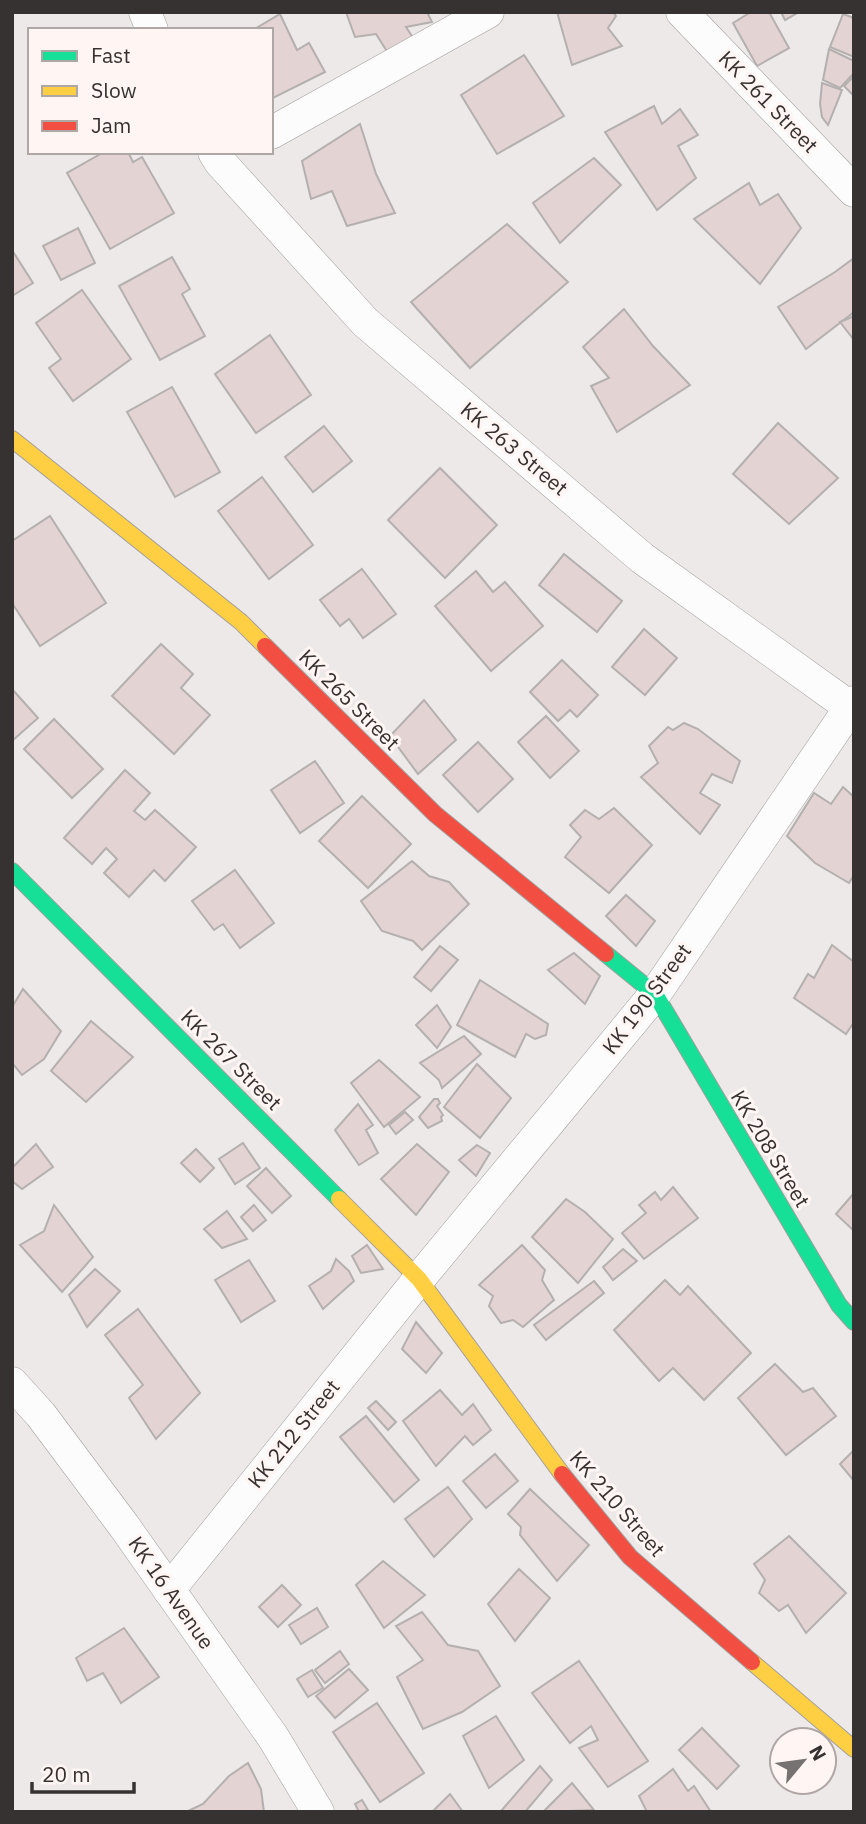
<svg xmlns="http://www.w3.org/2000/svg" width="866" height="1824" viewBox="0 0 866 1824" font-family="'IBM Plex Sans',sans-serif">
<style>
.building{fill:#e3d3d2;stroke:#b4b0af;stroke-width:2}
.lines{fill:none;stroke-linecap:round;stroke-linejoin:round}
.street-casing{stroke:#a29e9e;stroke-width:33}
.fast-casing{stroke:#a29e9e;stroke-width:18}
.slow-casing{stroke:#a29e9e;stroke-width:18}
.jam-casing{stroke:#a29e9e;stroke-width:18}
.street{stroke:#fcfcfc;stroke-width:32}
.fast{stroke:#16e098;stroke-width:16}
.slow{stroke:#ffcf43;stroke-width:16}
.jam{stroke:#f24e42;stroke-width:16}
.labels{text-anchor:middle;stroke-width:6;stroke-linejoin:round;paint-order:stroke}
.street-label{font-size:21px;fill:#363231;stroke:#fff5f3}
</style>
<rect width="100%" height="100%" fill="#eee9e9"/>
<g class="building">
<path d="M346,12H427L432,22L406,27L421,50L388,53L376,34L355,37Z"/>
<path d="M557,12H613L616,16L608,28L622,46L572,65Z"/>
<path d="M751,12H769L789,48L757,66L733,23Z"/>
<path d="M781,12H799L785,20Z"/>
<path d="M280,14L297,50L309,43L325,72L271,99V30H253Z"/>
<path d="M843,14L854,18V57L830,47Z"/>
<path d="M829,49L854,61V73L840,88L823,80Z"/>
<path d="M524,55L564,116L497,154L461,95Z"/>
<path d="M854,76V96L844,86Z"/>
<path d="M822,83L842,90L828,125L822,117L820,104Z"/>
<path d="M654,106L662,124L680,109L698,135L678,146L696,178L657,210L605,132Z"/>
<path d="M360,124L376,174L395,213L347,226L332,191L311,199L302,161Z"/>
<path d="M104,152H128L133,162L142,157L174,213L110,249L67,173Z"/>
<path d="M594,158L621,185L560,243L533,203Z"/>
<path d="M749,183L760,205L778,194L801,228L760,284L694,219Z"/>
<path d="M507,224L568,282L470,368L411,302Z"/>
<path d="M78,228L95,263L61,280L43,246Z"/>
<path d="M12,250L33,283L12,296Z"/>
<path d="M172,257L190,289L182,294L205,336L160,360L119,286Z"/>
<path d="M854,258V312L806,349L778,307L835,272Z"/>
<path d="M82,290L131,359L73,401L49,368L61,359L36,323Z"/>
<path d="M624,309L653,346L690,385L617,432L591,386L609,378L583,347Z"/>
<path d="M854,316V340L840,322Z"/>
<path d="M270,335L311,395L256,433L215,374Z"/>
<path d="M172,387L220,472L175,497L127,412Z"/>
<path d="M778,423L838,478L789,524L733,474Z"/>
<path d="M324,426L352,461L313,492L285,457Z"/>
<path d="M440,468L497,525L445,578L388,520Z"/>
<path d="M262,477L313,545L269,579L218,511Z"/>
<path d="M50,516L106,603L40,646L12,603V541Z"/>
<path d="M564,554L622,601L597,632L539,585Z"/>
<path d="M362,569L396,614L363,638L349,619L340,626L320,600Z"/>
<path d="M476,571L493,592L505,582L543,626L491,671L435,606Z"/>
<path d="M644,629L677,658L645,695L612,667Z"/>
<path d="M161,644L193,674L181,688L210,715L174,754L112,696Z"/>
<path d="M562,660L598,695L577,717L570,710L558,721L530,692Z"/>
<path d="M12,689L38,718L12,741Z"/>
<path d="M424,700L456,740L418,774L390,736Z"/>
<path d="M546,716L579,751L550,778L518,742Z"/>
<path d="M54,719L103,769L72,798L24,749Z"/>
<path d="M684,723L698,729L740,761L732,783L712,774L700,793L720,805L700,834L641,777L658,763L649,746L668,727L673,730Z"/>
<path d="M478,742L513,779L478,812L443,775Z"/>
<path d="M315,761L344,803L300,833L271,790Z"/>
<path d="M125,770L150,793L134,811L145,820L155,810L196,847L165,881L154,870L129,897L104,873L117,859L106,848L92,864L64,838Z"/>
<path d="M843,787L854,797V875L849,883L815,863L787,836L814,793L831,804Z"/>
<path d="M362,796L411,844L368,888L319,841Z"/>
<path d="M614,808L652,845L609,893L565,857L581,837L570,825L585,810L599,819Z"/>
<path d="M412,861L429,876L449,882L469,904L422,950L413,941L382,931L361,901Z"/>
<path d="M235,870L274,923L240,948L223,924L214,930L192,901Z"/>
<path d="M626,895L655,921L636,946L606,916Z"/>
<path d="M832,945L854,962V1022L846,1034L794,998L808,974L814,978Z"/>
<path d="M440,946L458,960L431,991L414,977Z"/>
<path d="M574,953L600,976L585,1004L548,970Z"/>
<path d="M480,980L548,1024L546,1035L535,1039L526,1034L515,1057L457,1025Z"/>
<path d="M23,989L61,1031L44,1059L22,1075L12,1063V1007Z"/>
<path d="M437,1005L451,1027L437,1048L416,1025Z"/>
<path d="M91,1021L133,1057L86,1102L51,1071Z"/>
<path d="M464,1036L481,1054L442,1088L439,1080L420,1063Z"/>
<path d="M379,1060L420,1097L384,1127L351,1083Z"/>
<path d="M477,1064L511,1098L480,1138L444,1107Z"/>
<path d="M434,1099H438L440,1103L437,1106L443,1115L441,1117L442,1121L428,1128L419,1117Z"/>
<path d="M358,1104L373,1125L366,1130L378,1153L359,1165L335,1130Z"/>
<path d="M405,1112L413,1120L396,1134L389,1125Z"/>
<path d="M243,1143L260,1168L235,1184L219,1159Z"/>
<path d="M36,1144L53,1167L22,1189L12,1181V1168Z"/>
<path d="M417,1144L449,1172L416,1215L381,1179Z"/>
<path d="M477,1145L490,1153L476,1176L459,1160Z"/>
<path d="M196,1149L214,1168L200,1182L181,1163Z"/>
<path d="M266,1168L291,1196L272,1213L247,1186Z"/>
<path d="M673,1187L698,1218L644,1259L622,1233L646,1213L639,1205L655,1192L661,1200Z"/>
<path d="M854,1193V1231L836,1214Z"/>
<path d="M566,1199L585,1212L613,1239L578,1283L532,1237Z"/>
<path d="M54,1205L93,1257L62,1292L20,1245L44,1231Z"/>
<path d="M254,1205L266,1220L253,1231L241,1217Z"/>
<path d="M227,1211L247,1239L222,1248L204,1229Z"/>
<path d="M367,1245L383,1269L361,1273L352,1256Z"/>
<path d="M522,1245L545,1270L542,1280L554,1300L523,1327L513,1320L501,1323L489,1306L493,1296L479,1285Z"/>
<path d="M623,1249L637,1261L613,1280L603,1267Z"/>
<path d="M336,1259L349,1271L354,1281L323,1309L309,1286L331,1271Z"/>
<path d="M249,1260L275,1301L241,1322L215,1280Z"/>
<path d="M95,1269L120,1291L87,1327L69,1295Z"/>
<path d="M665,1280L680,1295L688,1286L751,1353L704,1400L673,1368L659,1381L614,1330Z"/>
<path d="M594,1281L604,1293L546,1340L534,1325Z"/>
<path d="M138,1309L200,1393L156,1439L129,1398L143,1385L105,1335Z"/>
<path d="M416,1322L442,1353L426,1373L402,1349Z"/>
<path d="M775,1364L803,1392L813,1388L836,1416L786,1455L738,1398Z"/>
<path d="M440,1390L462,1415L473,1404L491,1430L473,1445L465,1436L436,1466L403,1421Z"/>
<path d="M376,1401L396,1422L388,1430L368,1408Z"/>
<path d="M366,1416L419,1480L394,1502L340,1437Z"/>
<path d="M854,1450V1481L840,1464Z"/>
<path d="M495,1454L518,1481L486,1508L463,1481Z"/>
<path d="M448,1487L472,1519L434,1557L405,1519Z"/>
<path d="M530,1489L589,1545L557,1581L520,1535L521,1527L508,1514Z"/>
<path d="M789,1536L846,1593L806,1633L788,1605L779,1611L759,1593L765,1580L754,1564Z"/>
<path d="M383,1561L425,1595L384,1628L356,1585Z"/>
<path d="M519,1569L550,1598L515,1641L488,1604Z"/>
<path d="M282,1585L301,1605L278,1627L259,1607Z"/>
<path d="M317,1608L328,1627L301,1644L289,1625Z"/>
<path d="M422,1612L448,1645L478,1651L500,1686L462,1712L423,1729L397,1677L423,1660L396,1626Z"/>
<path d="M124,1628L159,1677L121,1703L103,1673L87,1681L76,1658Z"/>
<path d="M340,1651L349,1664L325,1683L315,1670Z"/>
<path d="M579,1661L648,1761L608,1787L579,1748L598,1740L591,1726L570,1743L532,1693Z"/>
<path d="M349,1669L368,1690L335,1718L316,1696Z"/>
<path d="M312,1670L323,1688L308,1697L297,1679Z"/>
<path d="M377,1703L424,1773L380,1802L333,1732Z"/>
<path d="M496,1716L524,1760L489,1788L463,1736Z"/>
<path d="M702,1728L739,1766L717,1789L679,1750Z"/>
<path d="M248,1763L261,1789L264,1812H186L203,1804L229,1776Z"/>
<path d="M540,1766L552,1780L525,1812L501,1811Z"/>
<path d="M673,1769L688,1791L694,1786L711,1812H647L639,1796Z"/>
<path d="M572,1783L594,1810L543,1812Z"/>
<path d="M450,1794L463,1812H432Z"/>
<path d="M362,1800L368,1810L359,1812L355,1804Z"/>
</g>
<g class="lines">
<defs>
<g id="street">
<path d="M145,12L152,30"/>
<path d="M682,12L854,191"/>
<path d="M271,133L488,12"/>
<path d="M214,152L220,162L365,322L642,558L854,710"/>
<path d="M12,1383L41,1415L124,1526L273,1737L318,1812"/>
<path d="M169,1590L419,1279L655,994L854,702"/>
</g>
<g id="fast">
<path d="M12,871L339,1199"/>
<path d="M606,954L655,994L839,1305L854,1322"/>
</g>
<g id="slow">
<path d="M12,439L241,622L265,646"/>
<path d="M339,1199L419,1279L562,1474"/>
<path d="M752,1662L854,1749"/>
</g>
<g id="jam">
<path d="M265,646L435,814L606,954"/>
<path d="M562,1474L630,1557L752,1662"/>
</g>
</defs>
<use href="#street" class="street-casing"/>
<use href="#fast" class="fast-casing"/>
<use href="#slow" class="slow-casing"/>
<use href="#jam" class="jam-casing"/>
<use href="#street" class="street"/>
<use href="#fast" class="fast"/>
<use href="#slow" class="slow"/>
<use href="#jam" class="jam"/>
</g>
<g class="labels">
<g class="street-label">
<text transform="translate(768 102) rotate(46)" y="7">KK 261 Street</text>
<text transform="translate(514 449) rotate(40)" y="7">KK 263 Street</text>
<text transform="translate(349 700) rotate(45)" y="7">KK 265 Street</text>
<text transform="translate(647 999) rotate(-53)" y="7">KK 190 Street</text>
<text transform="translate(231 1060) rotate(45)" y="7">KK 267 Street</text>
<text transform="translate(770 1149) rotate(59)" y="7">KK 208 Street</text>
<text transform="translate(294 1434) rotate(-51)" y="7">KK 212 Street</text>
<text transform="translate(617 1504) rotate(49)" y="7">KK 210 Street</text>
<text transform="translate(171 1593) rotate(55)" y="7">KK 16 Avenue</text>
</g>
</g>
<rect width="866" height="1824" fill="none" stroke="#363231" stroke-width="28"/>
<rect x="28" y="28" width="245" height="126" fill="#fff5f3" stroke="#afa7a5" stroke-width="2"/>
<rect x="42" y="51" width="35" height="10" fill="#16e098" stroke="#afa7a5" stroke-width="2"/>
<text x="91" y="63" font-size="21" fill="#363231">Fast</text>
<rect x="42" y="86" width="35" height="10" fill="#ffcf43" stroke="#afa7a5" stroke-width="2"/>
<text x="91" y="98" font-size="21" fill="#363231">Slow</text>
<rect x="42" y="121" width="35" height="10" fill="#f24e42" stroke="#afa7a5" stroke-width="2"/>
<text x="91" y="133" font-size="21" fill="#363231">Jam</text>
<g transform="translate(803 1761) rotate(61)"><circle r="33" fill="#fff5f3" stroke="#afa7a5" stroke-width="2"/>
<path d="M0-5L12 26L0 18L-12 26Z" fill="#767271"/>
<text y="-10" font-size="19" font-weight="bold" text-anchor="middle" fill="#363231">N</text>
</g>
<path d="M32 1782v10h102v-10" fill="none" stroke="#363231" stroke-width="3.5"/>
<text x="42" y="1782" font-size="21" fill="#363231" stroke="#fff5f3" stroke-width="5" paint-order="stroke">20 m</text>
</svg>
